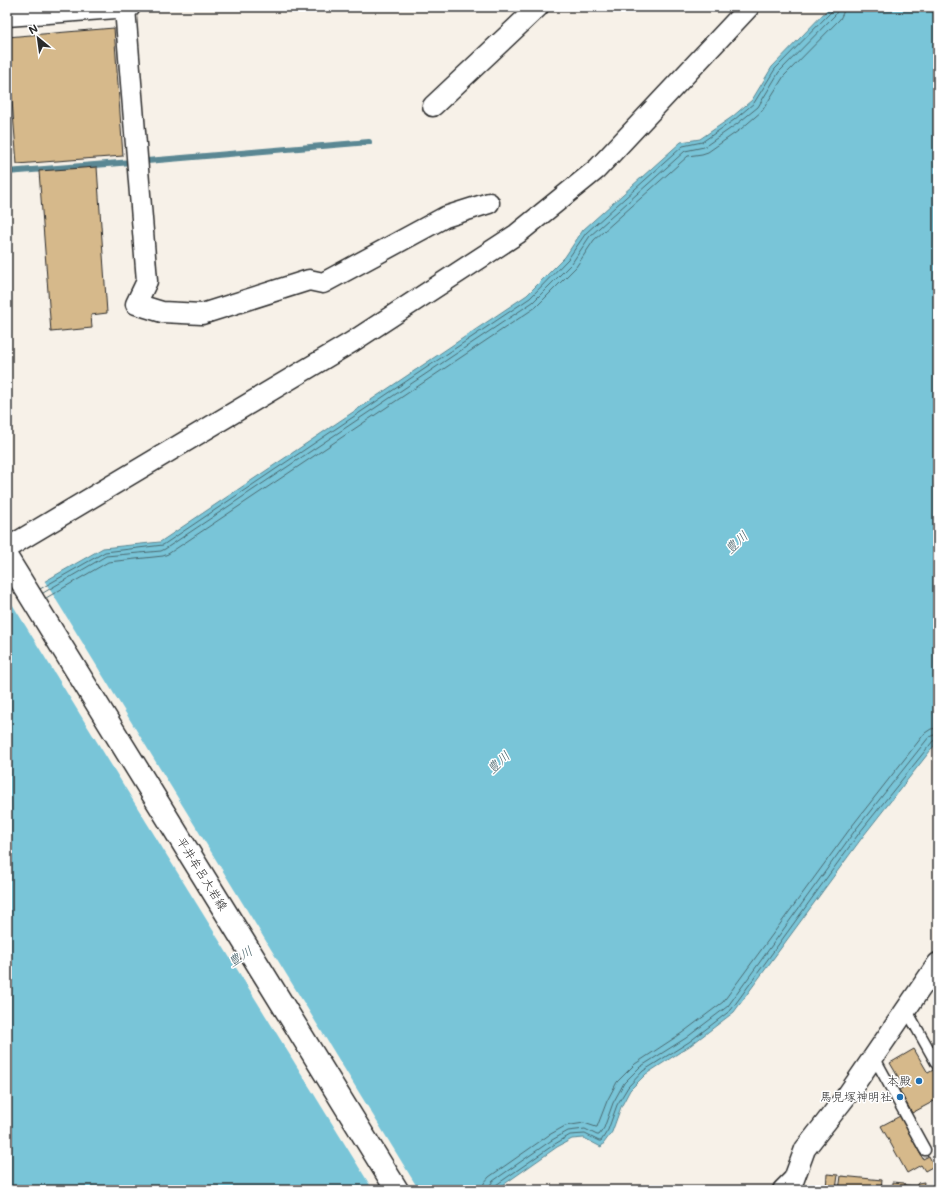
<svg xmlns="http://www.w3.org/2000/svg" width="945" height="1197" viewBox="0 0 945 1197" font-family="Mali,'Klee One',sans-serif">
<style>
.water{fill:#79c5d8;stroke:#5a8793}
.pier{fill:#f7f1e8}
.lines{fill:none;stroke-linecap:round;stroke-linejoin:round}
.shore{stroke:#4a6970;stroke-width:1}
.stream{stroke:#5a8793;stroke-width:6}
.building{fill:#d6b98b;stroke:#2b2b2b}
.service-casing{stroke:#2b2b2b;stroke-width:13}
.minor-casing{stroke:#2b2b2b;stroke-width:23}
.secondary-casing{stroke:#2b2b2b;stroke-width:25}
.service{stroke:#fff;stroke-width:10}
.minor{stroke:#fff;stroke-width:20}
.secondary{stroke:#fff;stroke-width:22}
.poi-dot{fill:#1f6fb2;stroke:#fff;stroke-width:1.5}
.labels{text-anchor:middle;stroke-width:3;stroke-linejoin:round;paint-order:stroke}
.street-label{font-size:12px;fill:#2b2b2b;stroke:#fff}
.poi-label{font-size:12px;fill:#2b2b2b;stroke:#fff;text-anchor:end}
.water-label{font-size:13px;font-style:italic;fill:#466168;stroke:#fff}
</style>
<rect width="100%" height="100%" fill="#f7f1e8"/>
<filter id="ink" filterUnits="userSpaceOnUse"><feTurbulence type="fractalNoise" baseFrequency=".025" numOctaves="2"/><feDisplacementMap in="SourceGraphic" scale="8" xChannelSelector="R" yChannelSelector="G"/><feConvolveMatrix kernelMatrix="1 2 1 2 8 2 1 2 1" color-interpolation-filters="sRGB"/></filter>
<g filter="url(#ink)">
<path class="water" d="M830,7H938V741L864,835L734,1012L691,1045L646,1074L630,1090L621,1107L612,1132L601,1147L584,1138L572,1139L557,1147L496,1190H7V603L103,548L160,542L527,295L565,257L583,230L681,142L700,139L732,117L752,100L772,67Z"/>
<path class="pier" d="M44,580L419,1190H373L9,599Z"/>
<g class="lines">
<g class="shore">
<path d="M40,589L105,552L163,545L530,298L568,259L586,233L683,146L702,142L734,120L754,103L775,69L832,11L833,7"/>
<path d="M43,593L106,556L161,551L165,549L533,302L572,263L590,236L685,151L704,147L737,124L758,107L779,72L835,15L837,11L838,7"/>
<path d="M46,598L108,562L163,556L168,554L536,307L576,267L594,240L688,156L702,154L708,152L741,129L762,111L784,76L840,19L843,13L844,7"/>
<path d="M483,1190L484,1183L489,1177L549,1135L565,1126L584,1123L596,1127H597L607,1101L617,1082L635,1064L682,1033L723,1002L852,826L925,733L931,729L938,728"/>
<path d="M489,1190L490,1185L493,1181L552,1140L568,1131L585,1129L597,1135H599L604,1128L613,1103L624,1083L640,1067L686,1038L728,1006L856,829L929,737L934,735L938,734"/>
<path d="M494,1190L496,1185L555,1144L570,1135L585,1134L599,1141H601L608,1130L617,1105L628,1087L643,1071L689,1042L731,1010L860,832L933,741L938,739"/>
</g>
<g class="stream">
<path d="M147,161L369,142"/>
<path d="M7,172L132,162"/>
</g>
</g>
<g class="building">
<path d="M114,28L123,156L17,164L7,37Z"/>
<path d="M97,167L107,313L91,315L92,328L51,332L39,171Z"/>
<path d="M914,1049L928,1073L935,1069L938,1075V1099L912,1113L899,1090L904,1087L890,1063Z"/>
<path d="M900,1116L923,1159L929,1156L934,1166L925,1171L921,1165L907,1173L881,1126Z"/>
<path d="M827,1174L838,1175L836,1190H826Z"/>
<path d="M841,1176L882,1180L881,1190H839Z"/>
<path d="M892,1182L904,1183L905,1185L916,1186L918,1183L924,1182L923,1190H892Z"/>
</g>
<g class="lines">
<defs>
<g id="service">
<path d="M906,1009L938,1066"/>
<path d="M874,1057L925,1150"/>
</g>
<g id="minor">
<path d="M125,8L147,281L136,304L162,312L202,314L309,280L323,283L445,217L489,203"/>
<path d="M7,16L130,7"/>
<path d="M433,106L538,7"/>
<path d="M7,548L352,342L517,234L597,169L749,7"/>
<path d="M783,1190L794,1179L805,1149L848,1094L938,963"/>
</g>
<path id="secondary" d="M7,558L397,1190"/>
</defs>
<use href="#service" class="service-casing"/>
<use href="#minor" class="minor-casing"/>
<use href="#secondary" class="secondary-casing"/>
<use href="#service" class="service"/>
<use href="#minor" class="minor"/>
<use href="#secondary" class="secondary"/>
</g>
</g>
<g class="poi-dot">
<circle cx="919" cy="1081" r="4"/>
<circle cx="900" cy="1097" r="4"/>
</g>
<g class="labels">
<g class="street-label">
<text transform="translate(202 874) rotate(58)" y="4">平井牟呂大岩線</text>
</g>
<g class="poi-label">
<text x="911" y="1085">本殿</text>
<text x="892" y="1101">馬見塚神明社</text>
</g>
<g class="water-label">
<text transform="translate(736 542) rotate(-43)" y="5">豊川</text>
<text transform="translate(498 762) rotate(-43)" y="5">豊川</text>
<text transform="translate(240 956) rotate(-32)" y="5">豊川</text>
</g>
</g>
<rect width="945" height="1197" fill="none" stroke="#fff" stroke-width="24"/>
<rect x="12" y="12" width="921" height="1173" fill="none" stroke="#2b2b2b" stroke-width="1.5" filter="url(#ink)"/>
<g transform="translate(38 38) rotate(331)" stroke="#ffffff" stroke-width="3" paint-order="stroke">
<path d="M0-3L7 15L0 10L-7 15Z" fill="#2b2b2b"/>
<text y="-6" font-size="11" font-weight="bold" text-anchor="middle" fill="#2b2b2b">N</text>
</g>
</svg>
